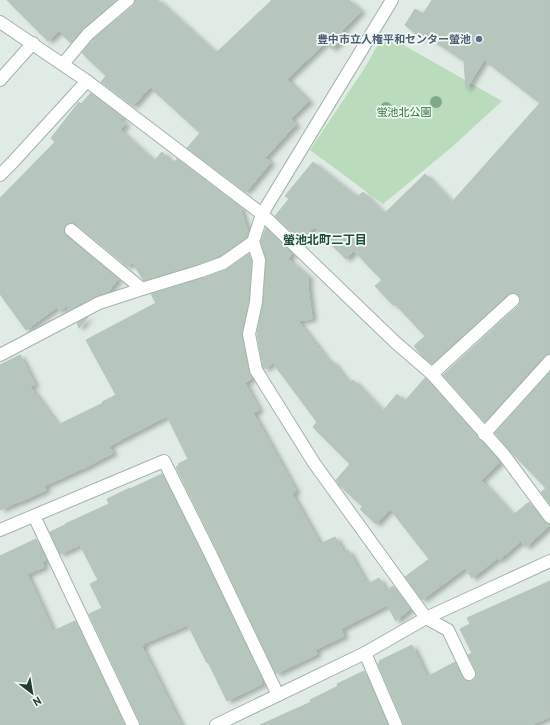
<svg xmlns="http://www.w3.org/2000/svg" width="550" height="725" viewBox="0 0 550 725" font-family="'PT Sans','Noto Sans JP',sans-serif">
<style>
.green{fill:#badcbd}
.building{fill:#b6c6bd;stroke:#b4c5ba;filter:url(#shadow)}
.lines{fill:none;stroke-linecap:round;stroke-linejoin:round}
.minor-casing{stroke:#a4b3ab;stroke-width:14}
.minor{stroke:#fff;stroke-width:12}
.tree{fill:#7ea888}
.service-dot{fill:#5c6f8a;stroke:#f1f8f3;stroke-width:1.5}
.labels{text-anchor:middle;stroke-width:3.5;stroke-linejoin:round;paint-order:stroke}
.service-label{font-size:11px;font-weight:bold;fill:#4e5e75;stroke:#f1f8f3;text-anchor:end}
.park-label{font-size:11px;fill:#2d713b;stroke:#f1f8f3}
.neighbourhood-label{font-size:12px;font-weight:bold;fill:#1e4d39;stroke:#f1f8f3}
</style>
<defs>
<filter id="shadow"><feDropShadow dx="4.5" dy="2.5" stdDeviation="2" flood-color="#0004"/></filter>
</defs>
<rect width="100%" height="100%" fill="#e1ebe5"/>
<path class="green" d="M384,34L502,101L452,147L383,204L310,150L364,69Z"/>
<g class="building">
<path d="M7,0H116L83,28L71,43L59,31L48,41Z"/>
<path d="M135,0H158L216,53L272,0H349L361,11L342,31L346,35L332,49L326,42L287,79L309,101L290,119L296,124L265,158L271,162L246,192L187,148L200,133L154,91L150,87L133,106L101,82L106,76L82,53L93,39L133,6L135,3Z"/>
<path d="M432,0H550V354L544,356L485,422L443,375L518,306L520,303V299L518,295L515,293H512L508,294L432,364L423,357L414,346L425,336L395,304L393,305L375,286L382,280L354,251L346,259L314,227L302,242L275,216L289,199L285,196L313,162L357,197L363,192L384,214L425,174L452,202L540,103L484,60L466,89L464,61L426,36L422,39L405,25L415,9L423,14Z"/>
<path d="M91,93L122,117L120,120L126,124L120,130L154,161L162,152L173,163L177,159L240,207L248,233L247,237L220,256L199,264L144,281L132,262L128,267L76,224L72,223H68L65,226L64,228V232L66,235L118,279L108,292L96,296L69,310L67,306L59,311L57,307L26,330L0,294V198L55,142L51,138L79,102L81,104Z"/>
<path d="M266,228L292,253L288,259L308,276V288L312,319L298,321L330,363L332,361L349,383L353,380L383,411L397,394L405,401L425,378L500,462L481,480L513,515L529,502L544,521L547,524H550V525L526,547L521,541L499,560L498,558L472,578L465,568L422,600L405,577L429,559L390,509L376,524L360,509L363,507L339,485L336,480L350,464L313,427L317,422L273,363L264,369L263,367L257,334L263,303L266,260L261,242Z"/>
<path d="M249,254L251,261L249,301L242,335L249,371L252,378L245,383L259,410L253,413L296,491L292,494L320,544L335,537L344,552L348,550L365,581L366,580L368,584L379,578L386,591L393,586L410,609L396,621L387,605L341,629L344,636L315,650L317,654L276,674L217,550L176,467L179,466L178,464L188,459L167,416L109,446L113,453L86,467L44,486L46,490L20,502V501L0,510V365L20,355L35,385H29L58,425L103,403L102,402L116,395L86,340L156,303L151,294L203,278L226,270Z"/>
<path d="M88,317L79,328L77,323Z"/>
<path d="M550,372V504L541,492L546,488L511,452L495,433Z"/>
<path d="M162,474L203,556L263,681L261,682L262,684L227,701L208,662L207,663L188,625L143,644L144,646L142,647L181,725H140V722L89,614L102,608L90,584L98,580L80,545L60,554L50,532L65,525V524L109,504L107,499L130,488V489Z"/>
<path d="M36,539L46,560L42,562L44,567L27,574L53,631L75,621L125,725H0V556Z"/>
<path d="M550,581V717L531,725H403V722L378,664L380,663L379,661L412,645L427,677L455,662L462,677L464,680L468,681H472L475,679L476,674V671L468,655L472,653L460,629L470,624L467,618Z"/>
<path d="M364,671L388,725H260L311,702L310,700L338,686L337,684Z"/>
</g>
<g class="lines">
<defs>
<g id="minor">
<path d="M392,0L262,214L253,242L259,260L256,302L249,334L256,370L314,463L426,618L448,630L469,674"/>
<path d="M0,22L87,81L262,214L395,342L432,374L504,455L550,517"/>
<path d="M63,64L88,34L128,0"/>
<path d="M0,80L33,43"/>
<path d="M0,175L12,163L87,81"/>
<path d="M71,230L142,289"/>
<path d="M0,355L99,303L142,289L201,271L223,263L253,242"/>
<path d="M432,374L513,300"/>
<path d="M484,434L550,361"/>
<path d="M34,516L133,725"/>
<path d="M0,530L164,461L210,553L278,695"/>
<path d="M365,653L396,725"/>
<path d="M216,725L365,653L426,618L550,561"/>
</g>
</defs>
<use href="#minor" class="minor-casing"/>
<use href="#minor" class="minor"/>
</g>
<g class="tree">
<circle cx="436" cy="102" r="6"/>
<circle cx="386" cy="108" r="6"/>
</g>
<circle class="service-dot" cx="479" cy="39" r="4"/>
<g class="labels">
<g class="service-label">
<text x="471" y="43">豊中市立人権平和センター螢池</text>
</g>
<g class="park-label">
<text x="404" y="116">蛍池北公園</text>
</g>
<g class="neighbourhood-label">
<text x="325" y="244">螢池北町二丁目</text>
</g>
</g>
<g transform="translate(32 693) rotate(149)" stroke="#f1f8f3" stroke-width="3" paint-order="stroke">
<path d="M0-3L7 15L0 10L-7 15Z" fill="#223b30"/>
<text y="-6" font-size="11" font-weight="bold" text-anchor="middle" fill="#223b30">N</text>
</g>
</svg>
